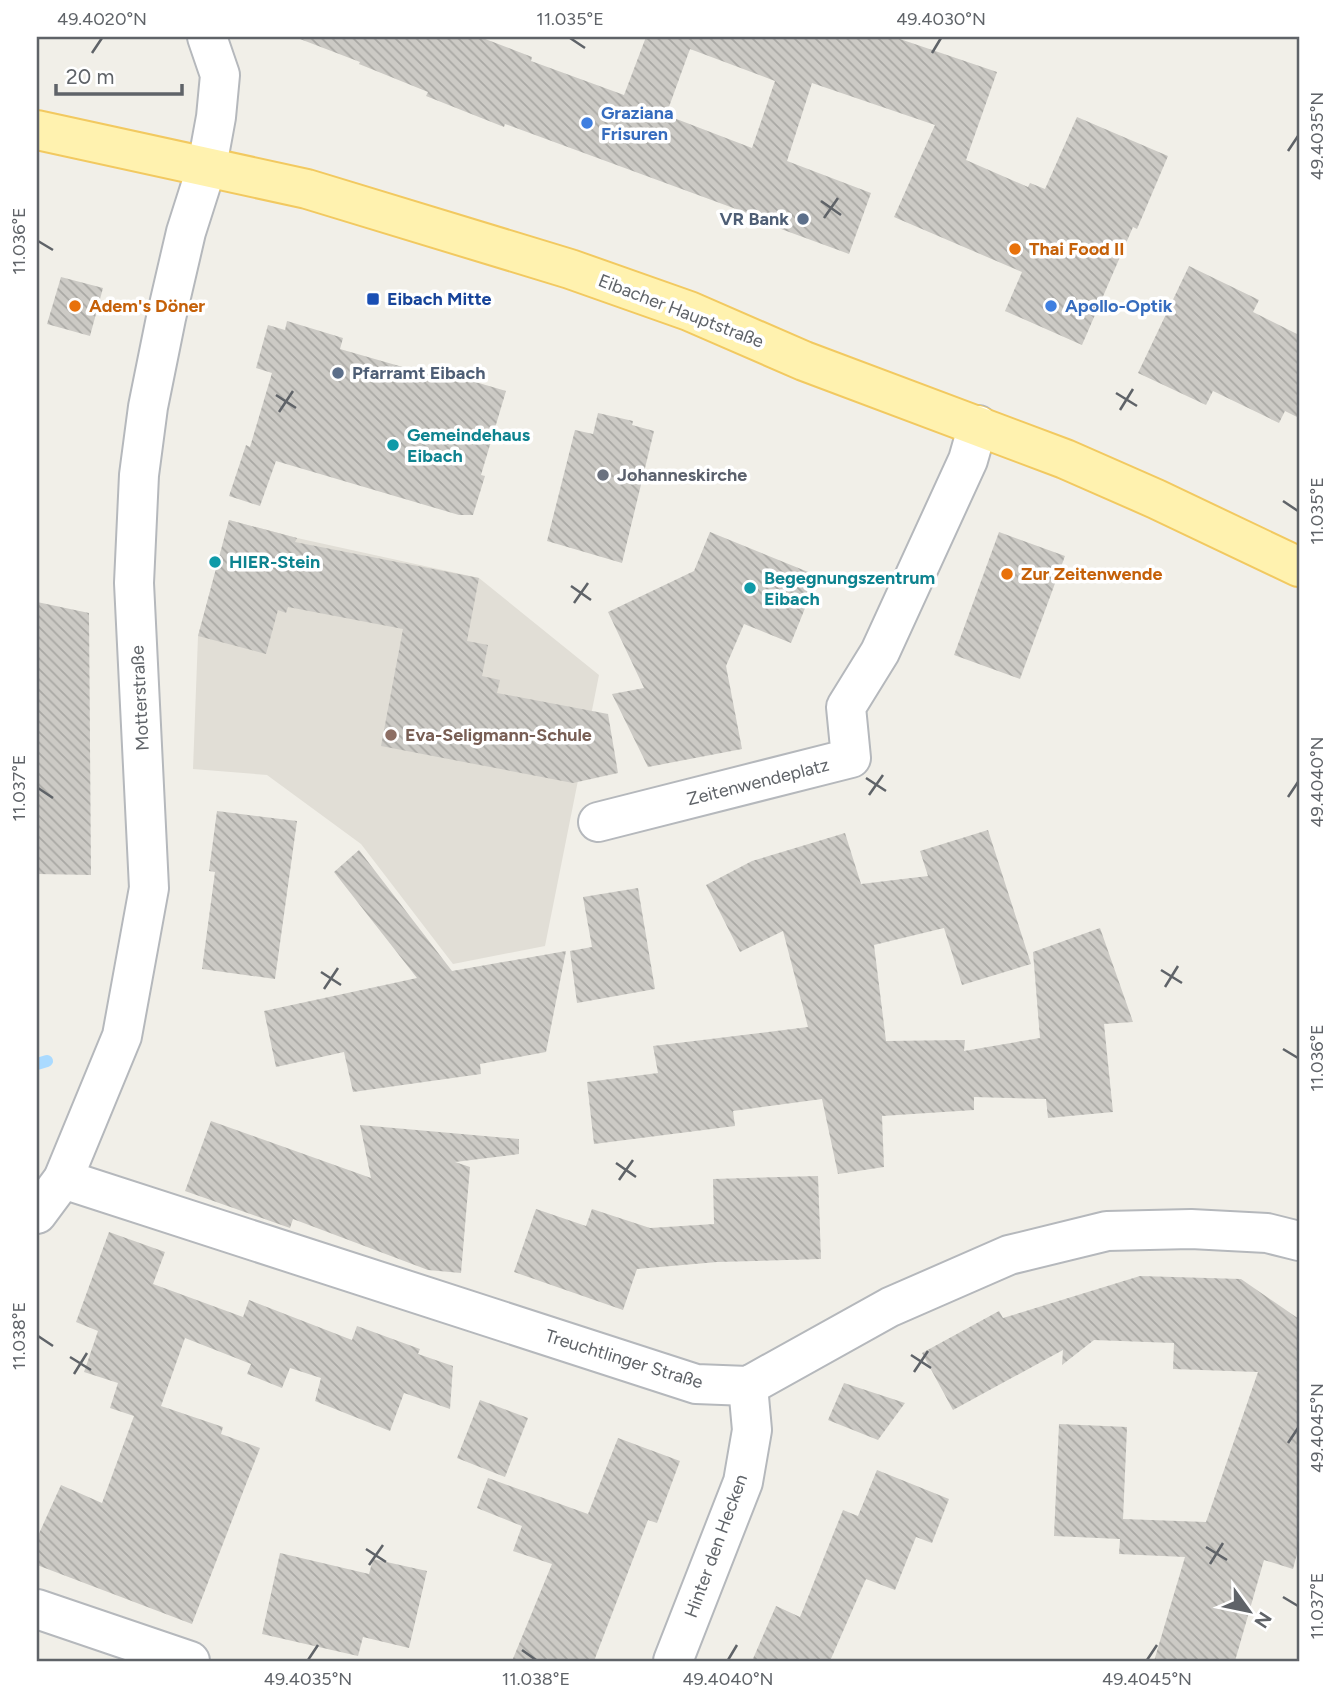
<svg xmlns="http://www.w3.org/2000/svg" width="1336" height="1698" viewBox="0 0 1336 1698" font-family="Figtree,sans-serif">
<style>
.education{fill:#e1ded6}
.lines{fill:none;stroke-linecap:round;stroke-linejoin:round}
.stream{stroke:#aadaff;stroke-width:12}
.building{fill:url(#building-back-hatch);fill-rule:evenodd}
.minor-casing{stroke:#b5b8bc;stroke-width:42}
.major-casing{stroke:#f2c960;stroke-width:42}
.minor{stroke:#fff;stroke-width:38}
.major{stroke:#fff2af;stroke-width:38}
.ticks{fill:none;stroke:#5f6368;stroke-width:2.5}
.shop-dot{fill:#3f7fe0;stroke:#fff;stroke-width:2.5}
.service-dot{fill:#5c6f8a;stroke:#fff;stroke-width:2.5}
.food-dot{fill:#e8710a;stroke:#fff;stroke-width:2.5}
.transit-dot{fill:#1a4fb4;stroke:#fff;stroke-width:2.5}
.culture-dot{fill:#0f9aa8;stroke:#fff;stroke-width:2.5}
.worship-dot{fill:#6b7280;stroke:#fff;stroke-width:2.5}
.education-dot{fill:#8d6e63;stroke:#fff;stroke-width:2.5}
.labels{text-anchor:middle;stroke-width:7;stroke-linejoin:round;paint-order:stroke}
.shop-label{font-size:18px;font-weight:bold;fill:#366cbe;stroke:#fff;text-anchor:start}
.service-label{font-size:18px;font-weight:bold;fill:#4e5e75;stroke:#fff;text-anchor:end}
.food-label{font-size:18px;font-weight:bold;fill:#c56008;stroke:#fff;text-anchor:start}
.transit-label{font-size:18px;font-weight:bold;fill:#164399;stroke:#fff;text-anchor:start}
.street-label{font-size:18px;fill:#5f6368;stroke:#fff}
.culture-label{font-size:18px;font-weight:bold;fill:#0d838f;stroke:#fff;text-anchor:start}
.worship-label{font-size:18px;font-weight:bold;fill:#5b616d;stroke:#fff;text-anchor:start}
.education-label{font-size:18px;font-weight:bold;fill:#785e54;stroke:#fff;text-anchor:start}
.neatline{fill:none;stroke:#5f6368;stroke-width:2.5}
.ticks-label{font-size:18px;text-anchor:middle;fill:#5f6368}
</style>
<defs>
<pattern id="building-back-hatch" width="6" height="6" patternUnits="userSpaceOnUse" patternTransform="scale(1.75)"><rect width="6" height="6" fill="#cccac5"/><path d="M-1 5l2 2M0 0l6 6M5-1l2 2" fill="none" stroke="#a9a8a4"/></pattern>
</defs>
<rect width="100%" height="100%" fill="#f1efe8"/>
<path class="education" d="M229,520L297,538L479,578L599,675L545,946L453,964L361,844L267,775L193,769L198,636Z"/>
<g class="lines">
<path class="stream" d="M37,1064L47,1061"/>
</g>
<g class="building">
<path d="M300,37H480L532,57L531,61L624,95L646,37H894L997,72L966,160L1028,187L1030,183L1045,189L1077,117L1168,156L1137,229L1133,227L1082,345L1005,311L1022,272L894,217L935,125L812,83L787,161L871,193L849,254L754,219L755,216L505,124L504,127L426,96L428,92L359,64L360,62L300,39ZM690,49L775,81L752,148L666,115Z"/>
<path d="M1189,266L1259,300L1253,312L1299,335V418L1285,411L1279,423L1213,391L1206,405L1138,373Z"/>
<path d="M61,277L103,288L90,336L47,324Z"/>
<path d="M287,321L343,338L340,349L427,374L428,368L506,391L481,475L485,476L473,515H459L276,461L260,506L229,496L246,445L250,447L272,373L256,368L268,325L285,330Z"/>
<path d="M598,413L633,421L632,425L654,431L622,563L547,541L575,430L593,434Z"/>
<path d="M229,520L297,538L295,542L479,578L467,641L488,645L482,676L500,680L497,693L608,714L618,773L573,783L381,746L403,629L288,607L286,613L278,610L266,654L198,636Z"/>
<path d="M710,532L818,576L791,643L744,624L726,666L742,749L648,767L612,694L644,688L608,612L694,571Z"/>
<path d="M999,532L1065,556L1020,679L954,655Z"/>
<path d="M37,602L89,613L91,875L37,874Z"/>
<path d="M217,811L297,821L275,979L202,969L215,872L209,871Z"/>
<path d="M988,830L1031,964L962,985L944,928L874,945L886,1041L965,1040L964,1051L1040,1038L1033,952L1100,928L1133,1022L1104,1024L1113,1112L1048,1118L1046,1099L974,1097V1110L882,1116L884,1167L838,1174L822,1099L733,1111L735,1126L594,1144L587,1082L658,1073L653,1046L808,1027L783,931L740,952L706,885L752,861L845,833L861,884L928,876L920,851Z"/>
<path d="M359,850L452,971L566,951L546,1052L480,1064L481,1074L353,1092L344,1052L276,1067L264,1011L417,978L334,872Z"/>
<path d="M638,888L655,989L577,1003L570,951L592,947L583,897Z"/>
<path d="M211,1121L371,1178L360,1125L519,1139V1154L455,1162L470,1167L461,1273L428,1270L293,1219L290,1228L185,1191Z"/>
<path d="M818,1176L821,1259L717,1262L637,1269L623,1310L514,1272L536,1209L586,1226L592,1209L650,1228L714,1224L713,1179Z"/>
<path d="M109,1232L165,1252L153,1284L243,1317L249,1300L352,1340L357,1326L420,1349L418,1354L453,1366L450,1409L404,1393L390,1431L315,1401L321,1378L290,1368L282,1388L247,1374L251,1364L185,1338L161,1406L223,1427L221,1434L260,1448L192,1624L37,1565V1538L61,1485L102,1503L134,1416L110,1408L118,1383L84,1372L98,1331L76,1322Z"/>
<path d="M1140,1276L1241,1279L1299,1319V1546L1293,1569L1264,1560L1235,1661H1154L1185,1557L1119,1554L1120,1539L1054,1536L1059,1424L1127,1427L1123,1519L1206,1522L1258,1372L1173,1369L1174,1343L1094,1340L1062,1365L1063,1350L953,1410L922,1353L999,1311L1003,1318Z"/>
<path d="M844,1383L905,1403L878,1440L828,1420Z"/>
<path d="M480,1400L528,1418L505,1477L457,1458Z"/>
<path d="M618,1438L680,1461L657,1523L648,1520L594,1661H512L552,1564L513,1551L522,1526L477,1508L488,1478L588,1514Z"/>
<path d="M877,1470L949,1499L932,1543L916,1537L895,1590L866,1579L830,1661H752L776,1606L800,1617L843,1510L858,1516Z"/>
<path d="M280,1553L369,1574L373,1559L427,1571L409,1648L363,1637L358,1656L262,1634Z"/>
</g>
<g class="lines">
<defs>
<g id="minor">
<path d="M598,822L851,758L846,707L880,652L968,460L978,425"/>
<path d="M63,1179L696,1384L748,1386L890,1307L1009,1255L1107,1231L1191,1229L1267,1233L1299,1241"/>
<path d="M37,1214L63,1179L122,1036L149,888L134,583L139,475L148,407L166,318L186,232L207,166L216,117L220,75L207,37"/>
<path d="M37,1609L190,1661"/>
<path d="M673,1661L743,1482L752,1430L748,1386"/>
</g>
<path id="major" d="M37,130L307,189L570,269L689,311L804,361L1065,459L1156,499L1299,567"/>
</defs>
<use href="#minor" class="minor-casing"/>
<use href="#major" class="major-casing"/>
<use href="#minor" class="minor"/>
<use href="#major" class="major"/>
</g>
<path class="ticks" d="M570,38L585,48M92,53L102,38M932,53L941,38M1288,151L1298,136M821,201L841,215M824,218L838,198M38,241L53,250M1116,393L1137,406M276,395L296,408M1120,410L1133,389M279,412L293,391M1283,501L1298,511M571,586L591,600M574,603L588,583M866,778L886,791M38,788L53,798M869,795L883,775M1288,797L1298,782M1161,970L1182,983M321,972L341,985M1165,987L1178,966M324,989L338,968M1283,1049L1298,1058M616,1163L636,1177M619,1180L633,1160M38,1336L53,1346M911,1355L931,1368M70,1357L91,1370M914,1372L928,1351M74,1374L87,1353M1288,1443L1298,1428M1206,1547L1227,1560M366,1549L386,1562M1210,1564L1223,1543M369,1565L383,1545M1283,1597L1298,1606M522,1650L536,1660M308,1660L318,1645M728,1660L737,1645M1147,1660L1157,1645"/>
<g class="shop-dot">
<circle cx="587" cy="123" r="7"/>
<circle cx="1051" cy="306" r="7"/>
</g>
<g class="service-dot">
<circle cx="803" cy="219" r="7"/>
<circle cx="338" cy="373" r="7"/>
</g>
<g class="food-dot">
<circle cx="1015" cy="249" r="7"/>
<circle cx="75" cy="306" r="7"/>
<circle cx="1007" cy="574" r="7"/>
</g>
<rect class="transit-dot" x="366" y="292" width="14" height="14" rx="3.5"/>
<g class="culture-dot">
<circle cx="393" cy="445" r="7"/>
<circle cx="215" cy="562" r="7"/>
<circle cx="750" cy="588" r="7"/>
</g>
<circle class="worship-dot" cx="603" cy="475" r="7"/>
<circle class="education-dot" cx="391" cy="735" r="7"/>
<g class="labels">
<g class="shop-label">
<text x="601" y="119">Graziana<tspan x="601" dy="21">Frisuren</tspan></text>
<text x="1065" y="312">Apollo-Optik</text>
</g>
<g class="service-label">
<text x="789" y="225">VR Bank</text>
<text x="352" y="379" text-anchor="start">Pfarramt Eibach</text>
</g>
<g class="food-label">
<text x="1029" y="255">Thai Food II</text>
<text x="89" y="312">Adem's Döner</text>
<text x="1021" y="580">Zur Zeitenwende</text>
</g>
<g class="transit-label">
<text x="387" y="305">Eibach Mitte</text>
</g>
<g class="street-label">
<text transform="translate(681 311) rotate(21)" y="6">Eibacher Hauptstraße</text>
<text transform="translate(140 698) rotate(-93)" y="6">Motterstraße</text>
<text transform="translate(758 782) rotate(-14)" y="6">Zeitenwendeplatz</text>
<text transform="translate(624 1359) rotate(17)" y="6">Treuchtlinger Straße</text>
<text transform="translate(716 1546) rotate(-70)" y="6">Hinter den Hecken</text>
</g>
<g class="culture-label">
<text x="407" y="441">Gemeindehaus<tspan x="407" dy="21">Eibach</tspan></text>
<text x="229" y="568">HIER-Stein</text>
<text x="764" y="584">Begegnungszentrum<tspan x="764" dy="21">Eibach</tspan></text>
</g>
<g class="worship-label">
<text x="617" y="481">Johanneskirche</text>
</g>
<g class="education-label">
<text x="405" y="741">Eva-Seligmann-Schule</text>
</g>
</g>
<rect width="1336" height="1698" fill="none" stroke="#ffffff" stroke-width="77"/>
<g transform="translate(1249 1611) rotate(123)" stroke="#ffffff" stroke-width="5" paint-order="stroke">
<path d="M0-5L12 26L0 18L-12 26Z" fill="#5f6368"/>
<text y="-10" font-size="19" font-weight="bold" text-anchor="middle" fill="#5f6368">N</text>
</g>
<path d="M56 84v10h126v-10" fill="none" stroke="#5f6368" stroke-width="3.5"/>
<text x="66" y="84" font-size="21" fill="#5f6368" stroke="#ffffff" stroke-width="5" paint-order="stroke">20 m</text>
<rect x="38" y="38" width="1260" height="1622" class="neatline"/>
<g class="ticks-label">
<text x="102" y="25">49.4020°N</text>
<text x="570" y="25">11.035°E</text>
<text x="941" y="25">49.4030°N</text>
<text transform="translate(1317 136) rotate(-90)" y="6">49.4035°N</text>
<text transform="translate(19 241) rotate(-90)" y="6">11.036°E</text>
<text transform="translate(1317 511) rotate(-90)" y="6">11.035°E</text>
<text transform="translate(1317 782) rotate(-90)" y="6">49.4040°N</text>
<text transform="translate(19 788) rotate(-90)" y="6">11.037°E</text>
<text transform="translate(1317 1058) rotate(-90)" y="6">11.036°E</text>
<text transform="translate(19 1336) rotate(-90)" y="6">11.038°E</text>
<text transform="translate(1317 1428) rotate(-90)" y="6">49.4045°N</text>
<text transform="translate(1317 1606) rotate(-90)" y="6">11.037°E</text>
<text x="308" y="1685">49.4035°N</text>
<text x="536" y="1685">11.038°E</text>
<text x="728" y="1685">49.4040°N</text>
<text x="1147" y="1685">49.4045°N</text>
</g>
</svg>
